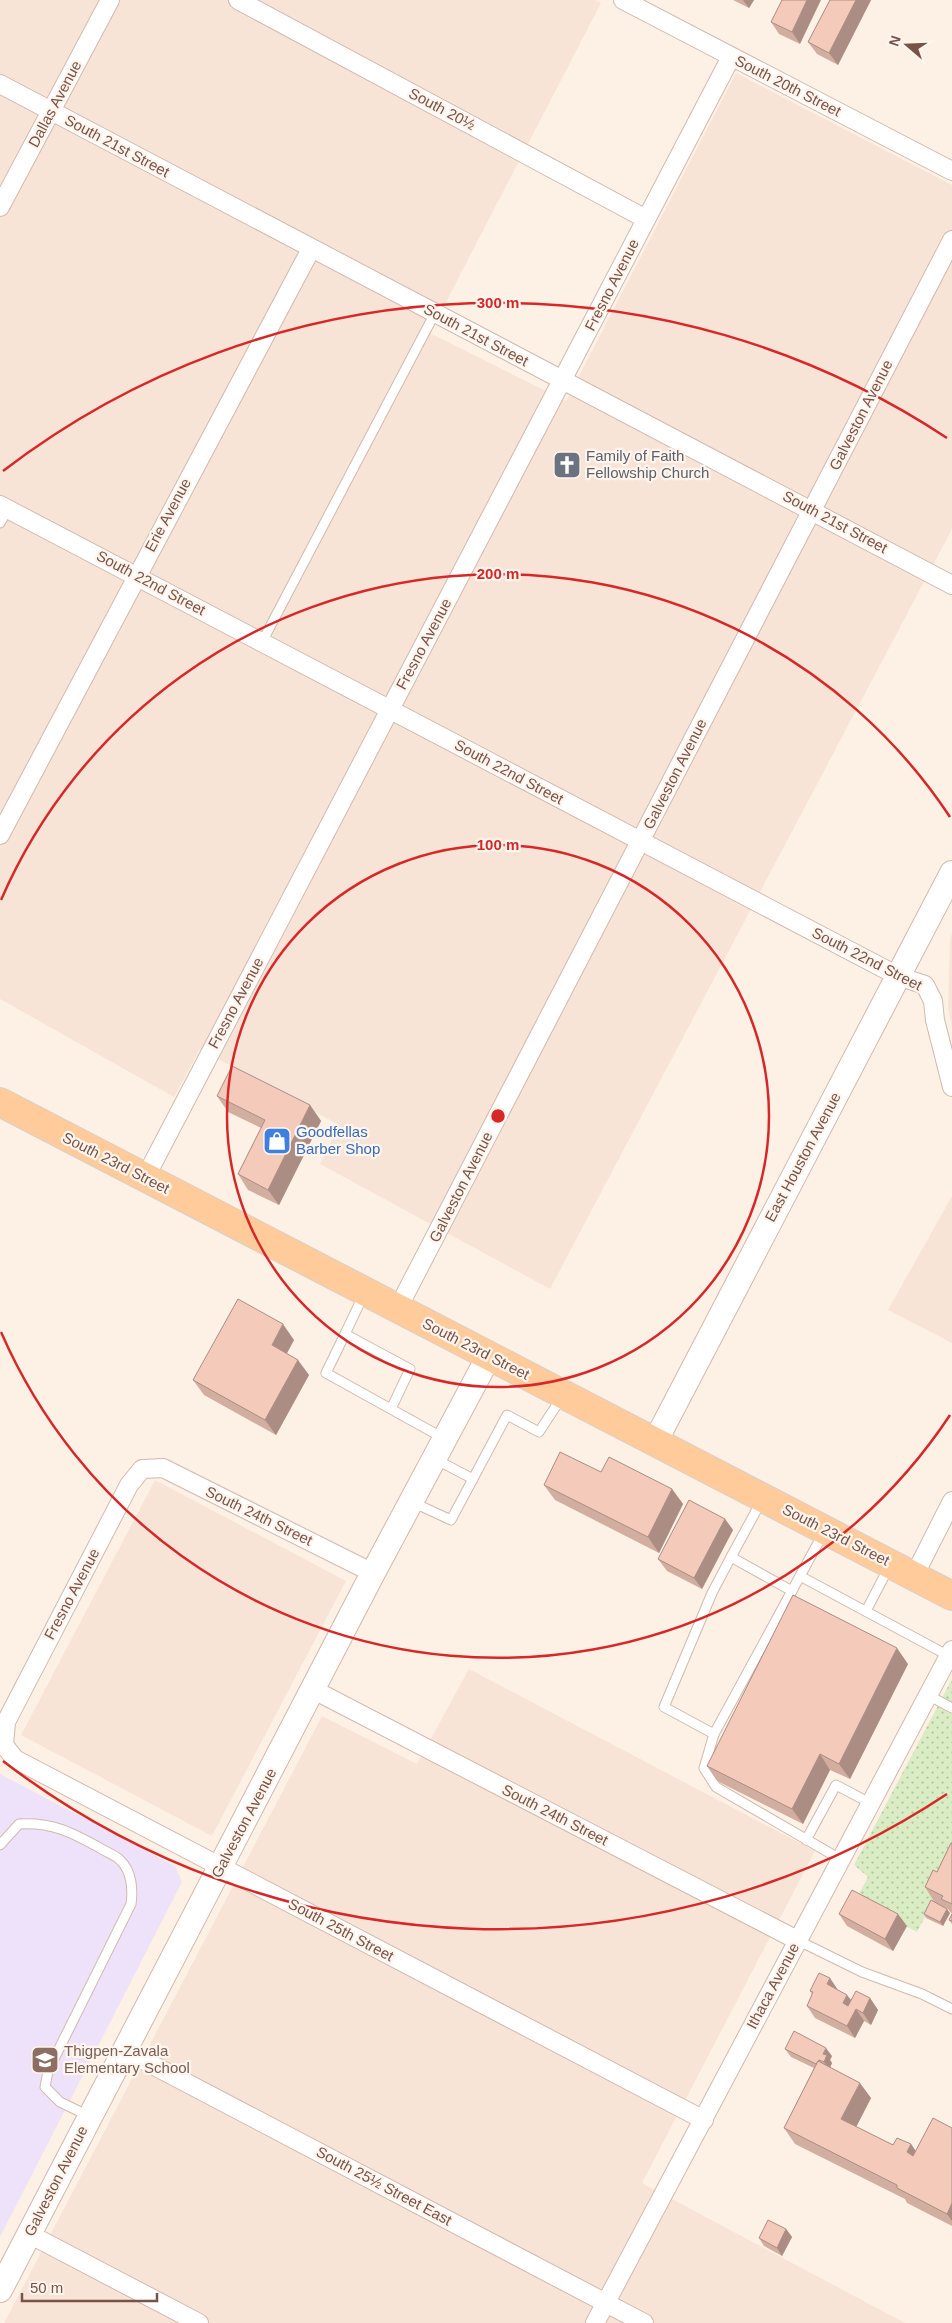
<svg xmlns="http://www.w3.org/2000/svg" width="952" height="2323" viewBox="0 0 952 2323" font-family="Helvetica,sans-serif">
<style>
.residential{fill:#f8e4d6}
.education{fill:#eee2fa}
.park{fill:url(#park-dots)}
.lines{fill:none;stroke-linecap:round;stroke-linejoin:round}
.lane-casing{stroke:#d2b9ad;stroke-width:11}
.street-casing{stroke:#d2b9ad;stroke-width:20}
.secondary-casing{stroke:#d5b7ab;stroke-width:26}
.primary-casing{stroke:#d9cfcc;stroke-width:30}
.lane{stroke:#fff;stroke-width:9}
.street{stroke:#fff;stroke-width:18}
.secondary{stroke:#fff;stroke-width:24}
.primary{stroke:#ffcb9b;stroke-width:28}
.wall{fill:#d2aea1}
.shaded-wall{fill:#ab8d83}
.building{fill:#f4cabb;stroke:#ab8d83}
.ring{fill:none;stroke:#d62828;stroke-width:2.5}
.labels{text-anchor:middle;stroke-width:4.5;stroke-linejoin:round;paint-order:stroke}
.street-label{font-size:15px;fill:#785349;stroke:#fff5ed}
.worship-label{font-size:15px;fill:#5b616d;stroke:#fff5ed;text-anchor:start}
.shop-label{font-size:15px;fill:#366cbe;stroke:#fff5ed;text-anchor:start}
.education-label{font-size:15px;fill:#785e54;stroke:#fff5ed;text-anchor:start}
.centre{fill:#d62828;stroke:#fff5ed;stroke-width:2.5}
.ring-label{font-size:15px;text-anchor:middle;font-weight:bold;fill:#d62828;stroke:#fff5ed;stroke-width:4.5;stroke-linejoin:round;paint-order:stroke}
</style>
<defs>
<pattern id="park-dots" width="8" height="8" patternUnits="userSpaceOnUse" patternTransform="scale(1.25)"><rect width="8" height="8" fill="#d9ecc3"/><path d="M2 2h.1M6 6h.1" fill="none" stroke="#b5c2a0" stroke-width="1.8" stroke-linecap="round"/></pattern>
</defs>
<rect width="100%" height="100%" fill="#fdf1e5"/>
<g class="residential">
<path d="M0,0H595L601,3L430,333L566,401L736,73L952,185V529L550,1289L320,1164L339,1125L200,1049L174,1097L0,999Z"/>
<path d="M952,933V1028L948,1007L950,940Z"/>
<path d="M952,1196V1343L888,1310Z"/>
<path d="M155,1480L346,1581L212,1836L21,1735Z"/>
<path d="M469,1669L815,1851L642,2183L905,2323H4L322,1716L417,1764Z"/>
</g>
<path class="education" d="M0,1774L175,1866L182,1882L0,2237Z"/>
<path class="park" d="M952,1679V1866L917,1932L856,1899L868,1877L854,1865Z"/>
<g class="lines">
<defs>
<g id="lane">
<path d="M0,523L8,509"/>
<path d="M262,642L435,313"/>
<path d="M345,1334L364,1294"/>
<path d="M391,1409L410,1369L345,1334L326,1373L445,1439"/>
<path d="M435,1459L473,1479"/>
<path d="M762,1500L731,1557L792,1591"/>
<path d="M412,1502L451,1520L507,1415L539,1432L562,1397"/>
<path d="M731,1557L712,1593L664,1707L714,1734L800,1576L949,1656"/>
<path d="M800,1576L824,1532"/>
<path d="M866,1611L889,1567"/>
<path d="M928,1695L952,1708"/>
<path d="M714,1734L704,1768L716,1787L840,1859"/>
<path d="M806,1840L836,1785L870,1803"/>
<path d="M0,1845L19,1824C52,1822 71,1832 100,1848C106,1852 115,1855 120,1860C132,1871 133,1890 131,1904L48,2071L45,2087L60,2102L89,2116"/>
<path d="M797,1940L862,1972L922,1994L952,2009"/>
</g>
<g id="street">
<path d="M238,0L646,219"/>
<path d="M623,0L952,171"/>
<path d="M0,84L952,585"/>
<path d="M0,207L110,0"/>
<path d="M0,505L898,976L925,985L933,1001L935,1020L952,1087"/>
<path d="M0,835L311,249"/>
<path d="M145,1178L731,57"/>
<path d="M398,1308L952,240"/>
<path d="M373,1573L163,1468L142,1469L129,1485L6,1722L4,1745L15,1759L704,2120"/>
<path d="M914,1576L952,1501"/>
<path d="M314,1690L797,1940"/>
<path d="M124,2050L644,2323"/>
<path d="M29,2234L199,2323"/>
<path d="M595,2323L952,1650"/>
</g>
<g id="secondary">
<path d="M655,1442L952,873"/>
<path d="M0,2290L373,1573L489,1356"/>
</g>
<path id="primary" d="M0,1102L952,1596"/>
</defs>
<use href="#lane" class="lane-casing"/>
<use href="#street" class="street-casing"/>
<use href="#secondary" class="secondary-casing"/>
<use href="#primary" class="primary-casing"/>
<use href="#lane" class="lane"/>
<use href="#street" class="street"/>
<use href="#secondary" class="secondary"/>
<use href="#primary" class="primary"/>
</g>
<g class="wall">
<path d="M733,0H754L749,8Z"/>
<path d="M782,0L800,44L779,34L771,22Z"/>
<path d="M830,0H871L838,65L817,54L808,42Z"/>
<path d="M217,1096L310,1105L321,1121L279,1205L248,1190L238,1174L261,1128L228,1112Z"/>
<path d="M294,1340L286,1353L309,1375L276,1435L204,1395L193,1380Z"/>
<path d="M601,1472L672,1489L683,1504L659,1553L555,1500L544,1485Z"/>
<path d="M725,1519L733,1530L702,1589L667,1571L658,1559Z"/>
<path d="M908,1664L850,1779L830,1770L803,1824L717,1781L707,1766Z"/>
<path d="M952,1843V1924L949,1920L952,1914L948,1909L935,1903L925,1887L937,1872Z"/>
<path d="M950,1913L943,1926L926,1918L924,1914Z"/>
<path d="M839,1914L907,1926L893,1951L847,1926Z"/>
<path d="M838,1990L851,2000L870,1998L878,2010L871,2025L864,2021L855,2038L815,2018L807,2006L812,1994L810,1991Z"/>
<path d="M785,2049L832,2056L830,2060L832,2063L830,2068L871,2098L856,2127L893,2145L911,2144L915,2151L952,2128V2226L907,2203L905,2199L795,2144L784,2128L814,2068L791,2057Z"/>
<path d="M786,2229L792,2237L782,2256L764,2246L759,2238Z"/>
</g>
<g class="shaded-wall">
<path d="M743,0H754L749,8Z"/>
<path d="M807,0H821L800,44L792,32Z"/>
<path d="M856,0H871L838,65L829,53Z"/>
<path d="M310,1105L321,1121L279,1205L268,1190Z"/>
<path d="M283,1324L294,1340L283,1361L272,1345Z"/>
<path d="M298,1360L309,1375L276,1435L265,1420Z"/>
<path d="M672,1489L683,1504L659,1553L648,1537Z"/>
<path d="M725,1519L733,1530L702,1589L694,1578Z"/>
<path d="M897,1648L908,1664L850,1779L839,1764Z"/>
<path d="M820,1754L830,1770L803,1824L792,1809Z"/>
<path d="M947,1909L950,1913L943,1926L940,1922Z"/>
<path d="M898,1914L907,1926L893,1951L885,1939Z"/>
<path d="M830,1978L838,1990L827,1984Z"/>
<path d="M847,1995L856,2006L851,2015L843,2003Z"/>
<path d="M870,1998L878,2010L871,2025L863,2013Z"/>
<path d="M856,2009L864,2021L855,2038L847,2026Z"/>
<path d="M826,2048L832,2056L830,2060L832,2063L829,2070L824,2062L823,2054Z"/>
<path d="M860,2083L871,2098L852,2135L841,2119Z"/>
<path d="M911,2144L922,2160L907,2152Z"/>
<path d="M952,2203V2221L947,2214Z"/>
<path d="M786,2229L792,2237L782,2256L777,2248Z"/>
</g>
<g class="building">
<path d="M782,0H807L792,32L771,22Z"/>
<path d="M830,0H856L829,53L808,42Z"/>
<path d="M232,1066L310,1105L268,1190L238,1174L265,1120L217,1096Z"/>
<path d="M238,1299L283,1324L272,1345L298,1360L265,1420L193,1380Z"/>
<path d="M560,1452L601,1472L609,1457L672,1489L648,1537L544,1485Z"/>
<path d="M689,1500L725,1519L694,1578L658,1559Z"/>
<path d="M793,1595L897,1648L839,1764L820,1754L792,1809L707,1766Z"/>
<path d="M951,1843H952V1904L941,1899L943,1896L925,1887L933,1870L937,1872Z"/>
<path d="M852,1890L898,1914L885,1939L839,1914Z"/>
<path d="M931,1900L947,1909L940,1922L924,1914Z"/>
<path d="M952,1914V1921L949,1920Z"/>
<path d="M819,1973L830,1978L827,1984L847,1995L843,2003L848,2006L856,1991L870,1998L863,2013L856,2009L847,2026L807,2006L813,1992L810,1991Z"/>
<path d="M794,2031L826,2048L823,2054L827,2055L824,2062L819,2060L816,2064L785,2049Z"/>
<path d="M818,2061L860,2083L841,2119L893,2145L897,2138L911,2144L907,2152L913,2156L933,2118L952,2128V2203L947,2214L897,2188V2185L784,2128Z"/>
<path d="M768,2220L786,2229L777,2248L759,2238Z"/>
</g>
<g class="ring">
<circle cx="498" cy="1116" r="271"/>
<path d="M950 1415A542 542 0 0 1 1 1332M1 900A542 542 0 0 1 950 817"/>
<path d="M947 1794A813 813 0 0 1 3 1761M3 471A813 813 0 0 1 947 438"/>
</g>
<defs>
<symbol id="church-square" viewBox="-11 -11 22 22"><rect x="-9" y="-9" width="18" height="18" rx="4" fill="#6b7280" stroke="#fff5ed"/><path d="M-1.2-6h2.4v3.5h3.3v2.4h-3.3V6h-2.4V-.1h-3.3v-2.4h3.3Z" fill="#fff"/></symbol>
<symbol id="shop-square" viewBox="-11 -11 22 22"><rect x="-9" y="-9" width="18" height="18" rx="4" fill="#3f7fe0" stroke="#fff5ed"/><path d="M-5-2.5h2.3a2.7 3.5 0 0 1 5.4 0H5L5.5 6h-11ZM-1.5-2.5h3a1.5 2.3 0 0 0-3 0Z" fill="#fff"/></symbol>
<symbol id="school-square" viewBox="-11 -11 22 22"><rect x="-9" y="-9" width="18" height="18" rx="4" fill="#8d6e63" stroke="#fff5ed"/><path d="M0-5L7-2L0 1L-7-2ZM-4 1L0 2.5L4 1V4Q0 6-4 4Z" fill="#fff"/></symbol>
</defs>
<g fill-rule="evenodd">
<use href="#church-square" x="551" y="449" width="32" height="32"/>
<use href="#shop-square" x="261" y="1125" width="32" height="32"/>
<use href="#school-square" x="29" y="2044" width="32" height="32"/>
</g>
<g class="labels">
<g class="street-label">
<text transform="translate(788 86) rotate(27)" y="5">South 20th Street</text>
<text transform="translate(55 104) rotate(-62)" y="5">Dallas Avenue</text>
<text transform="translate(442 109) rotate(28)" y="5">South 20½</text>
<text transform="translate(117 146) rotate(28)" y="5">South 21st Street</text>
<text transform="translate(612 285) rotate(-63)" y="5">Fresno Avenue</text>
<text transform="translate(476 335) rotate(28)" y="5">South 21st Street</text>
<text transform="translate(861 415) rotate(-63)" y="5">Galveston Avenue</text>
<text transform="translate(168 515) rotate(-62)" y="5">Erie Avenue</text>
<text transform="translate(835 522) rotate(28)" y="5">South 21st Street</text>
<text transform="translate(151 583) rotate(28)" y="5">South 22nd Street</text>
<text transform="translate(424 644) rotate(-62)" y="5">Fresno Avenue</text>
<text transform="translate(509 772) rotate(28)" y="5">South 22nd Street</text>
<text transform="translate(675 774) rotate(-63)" y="5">Galveston Avenue</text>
<text transform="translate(867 959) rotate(27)" y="5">South 22nd Street</text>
<text transform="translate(236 1003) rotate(-62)" y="5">Fresno Avenue</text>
<text transform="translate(803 1157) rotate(-62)" y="5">East Houston Avenue</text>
<text transform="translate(116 1163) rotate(27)" y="5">South 23rd Street</text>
<text transform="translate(461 1187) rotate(-63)" y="5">Galveston Avenue</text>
<text transform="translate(476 1349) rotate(27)" y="5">South 23rd Street</text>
<text transform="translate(259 1516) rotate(26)" y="5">South 24th Street</text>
<text transform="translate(836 1535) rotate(27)" y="5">South 23rd Street</text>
<text transform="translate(72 1594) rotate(-62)" y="5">Fresno Avenue</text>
<text transform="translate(555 1815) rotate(27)" y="5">South 24th Street</text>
<text transform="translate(244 1823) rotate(-62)" y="5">Galveston Avenue</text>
<text transform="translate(341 1930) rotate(28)" y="5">South 25th Street</text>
<text transform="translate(773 1986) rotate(-62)" y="5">Ithaca Avenue</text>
<text transform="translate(56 2181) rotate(-63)" y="5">Galveston Avenue</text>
<text transform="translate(384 2186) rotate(28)" y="5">South 25½ Street East</text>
</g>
<g class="worship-label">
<text x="586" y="461">Family of Faith<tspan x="586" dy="17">Fellowship Church</tspan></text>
</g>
<g class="shop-label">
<text x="296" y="1137">Goodfellas<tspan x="296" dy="17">Barber Shop</tspan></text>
</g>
<g class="education-label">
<text x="64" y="2056">Thigpen-Zavala<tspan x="64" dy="17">Elementary School</tspan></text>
</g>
</g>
<circle cx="498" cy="1116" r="8" class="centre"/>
<g class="ring-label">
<text x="498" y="308">300 m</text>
<text x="498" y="579">200 m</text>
<text x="498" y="850">100 m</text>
</g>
<g transform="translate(907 45) rotate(289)" stroke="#fff5ed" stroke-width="4" paint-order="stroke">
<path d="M0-4L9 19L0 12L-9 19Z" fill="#785349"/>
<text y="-8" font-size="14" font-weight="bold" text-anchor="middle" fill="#785349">N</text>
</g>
<path d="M22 2293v8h135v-8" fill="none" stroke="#785349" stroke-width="2.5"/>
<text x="30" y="2293" font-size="15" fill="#785349" stroke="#fff5ed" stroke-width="4" paint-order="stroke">50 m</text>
</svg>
